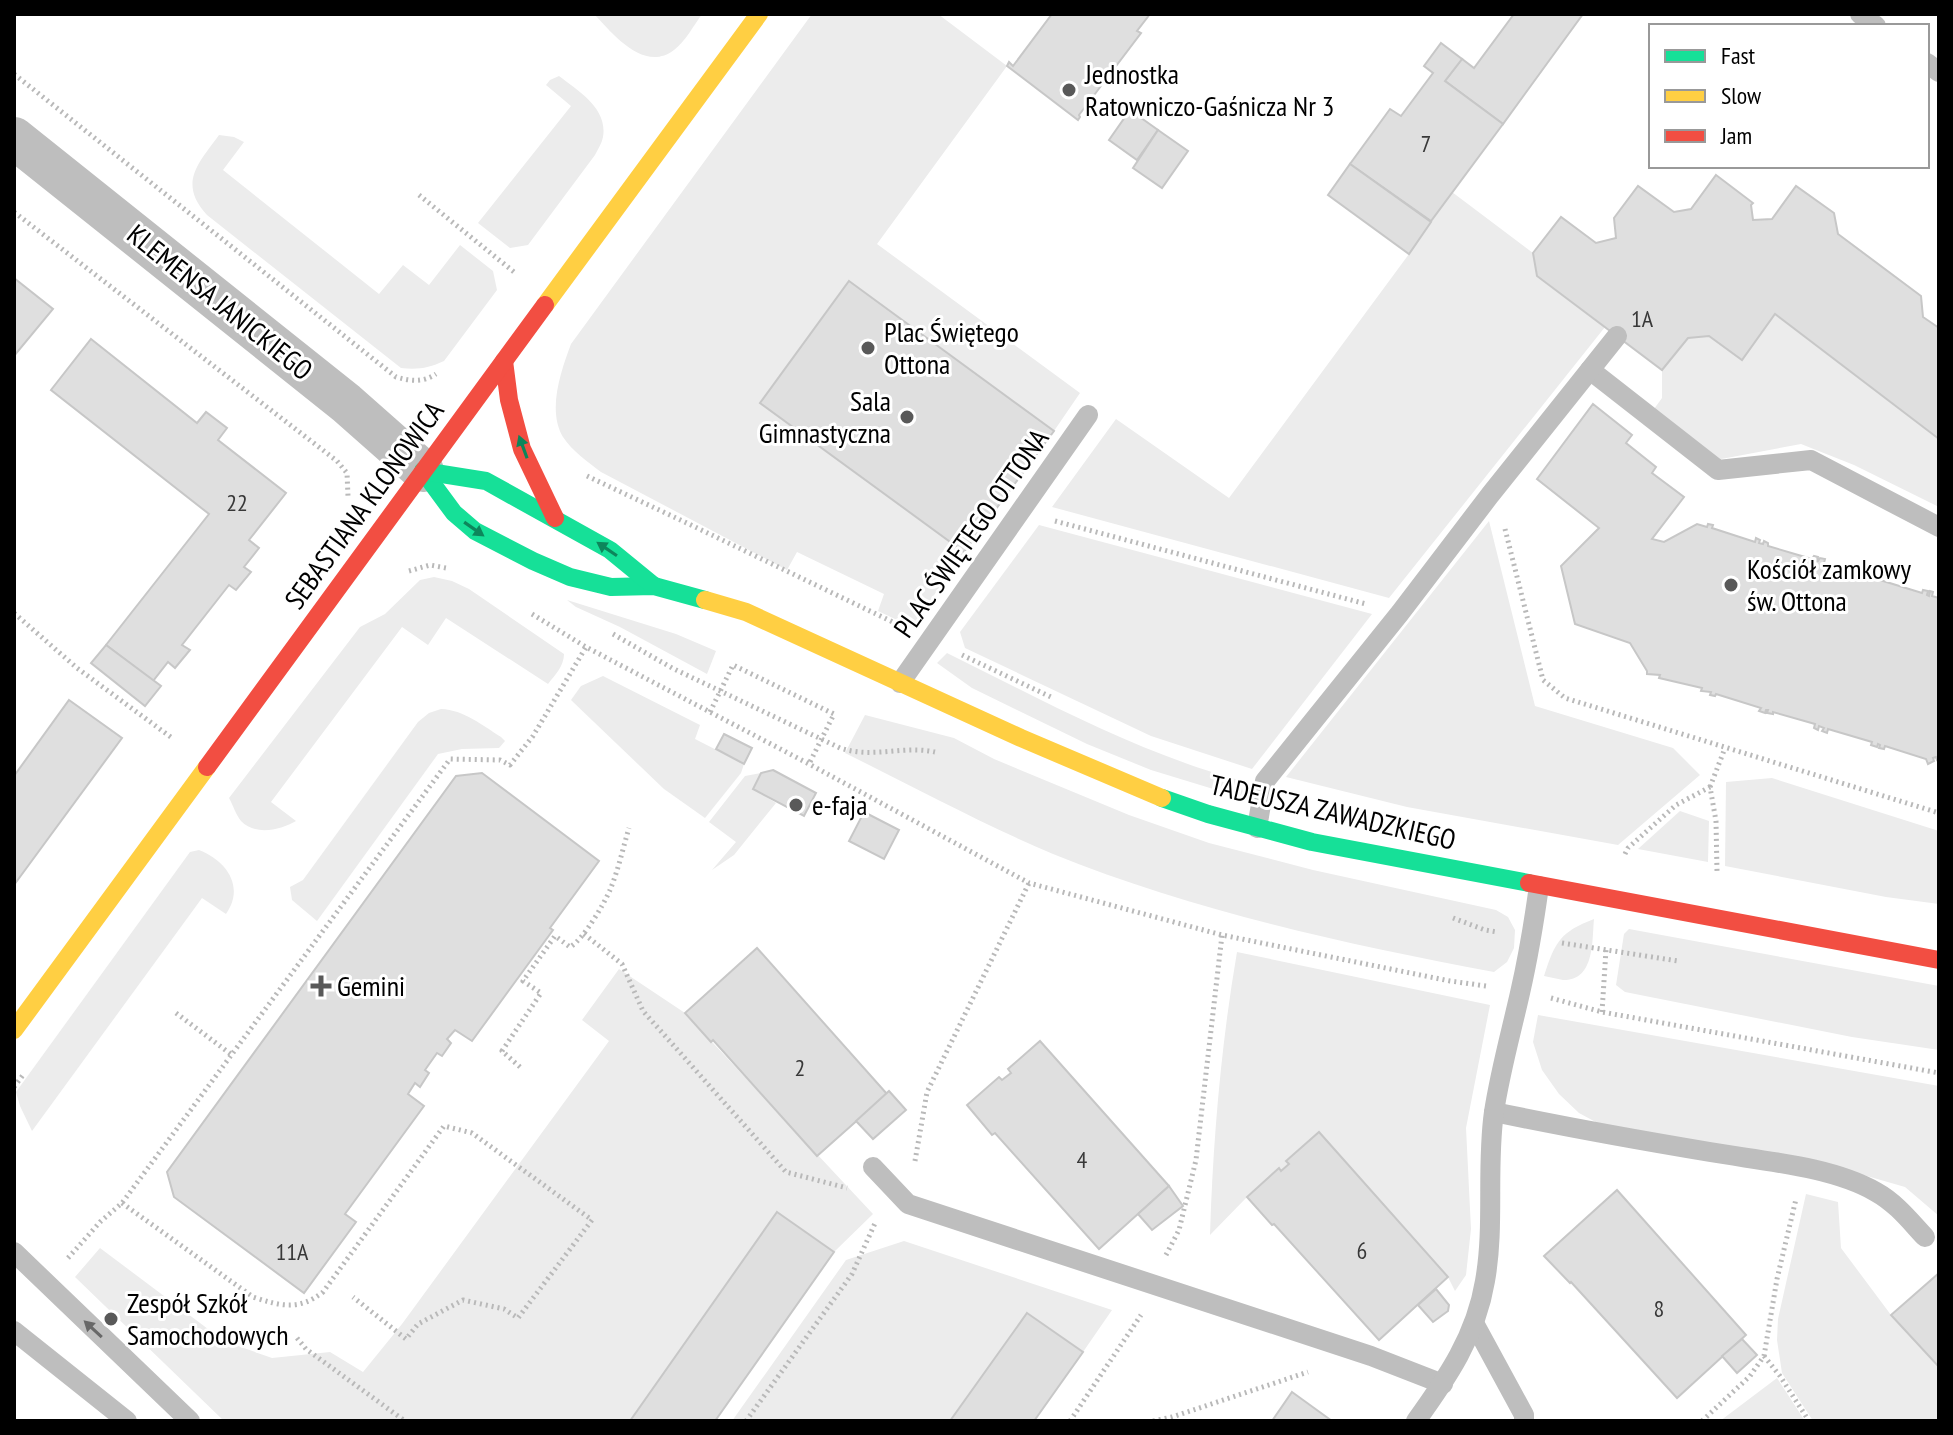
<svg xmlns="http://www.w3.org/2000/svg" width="1953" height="1435" viewBox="0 0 1953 1435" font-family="'PT Sans Narrow',sans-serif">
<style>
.green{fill:#ececec}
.building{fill:#dfdfdf;stroke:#c7c7c7;stroke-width:2}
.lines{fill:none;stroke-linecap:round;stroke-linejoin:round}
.path{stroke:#b9b9b9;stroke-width:5;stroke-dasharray:2 4;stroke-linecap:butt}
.lane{stroke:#bebebe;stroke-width:20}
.street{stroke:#bebebe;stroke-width:42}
.fast{stroke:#16e098;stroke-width:18}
.slow{stroke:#ffcf43;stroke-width:18}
.jam{stroke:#f24e42;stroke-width:18}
.oneway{fill:#0d865b}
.oneway2{fill:#686868}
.poi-dot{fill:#595959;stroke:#fff;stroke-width:3}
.labels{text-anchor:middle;stroke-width:6;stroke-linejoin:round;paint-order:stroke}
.number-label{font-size:24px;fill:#383838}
.poi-label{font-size:28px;fill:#000;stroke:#fff;text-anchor:start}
.street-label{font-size:28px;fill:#000;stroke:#fff}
</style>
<rect width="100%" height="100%" fill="#fff"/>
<g class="green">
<path d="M594,14H702C694,25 685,42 674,50C644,73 613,34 594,14Z"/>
<path d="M812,14H938L1007,66L877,244L1080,393L1054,431L849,281L760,402L964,552L923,611L914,628L878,611L884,594L797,552L787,570L601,472C588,462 572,451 563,437C547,410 561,371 571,344Z"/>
<path d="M559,76C578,91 608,108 603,137C602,143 598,149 595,155L528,245L510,248L478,223L571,106L546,85L550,80Z"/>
<path d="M219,135L234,137L244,142L223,170L379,294L403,265L429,285L460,245L493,271L497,290L444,361C429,368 418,370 401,368L207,215C178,183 198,164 219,135Z"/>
<path d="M1452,192L1533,253L1537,276L1605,327L1389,598L1052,507L1116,419L1229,498L1409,254Z"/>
<path d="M1775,314L1939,439V507L1854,465L1801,444L1716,460L1654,409L1662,398V370L1688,338L1709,336L1742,360Z"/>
<path d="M1489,521L1535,706L1673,748L1700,775L1618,845L1407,807L1286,777Z"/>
<path d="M1039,525L1372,614L1252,769L1151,736L965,648L960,632Z"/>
<path d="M434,577L452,581L469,589L564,654C564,666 555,675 548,684L446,618L428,645L402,627L271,802L296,821C281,830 255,836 241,821C236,815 233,805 229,798L360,627L385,614L420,580Z"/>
<path d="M567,600L676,634L716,651L707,674L620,627L576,607Z"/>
<path d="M947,653C1042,700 1136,752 1239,780L1246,799L1151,770L1087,744L972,688L937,663Z"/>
<path d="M603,676L700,725L695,739L744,764L741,773L705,818L664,789L571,700L581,686Z"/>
<path d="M441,709C464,710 482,725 501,737L505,741L499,748L462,749L438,754L317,921L292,900L290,887L303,880L418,722L429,713Z"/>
<path d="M865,715L954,738L994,759L1129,815L1209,843L1313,870L1496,910L1508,917L1515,930L1514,948L1507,962L1494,972C1345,944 1194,911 1053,854C982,824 914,787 845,753Z"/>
<path d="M761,773L753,789L776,803L734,855L712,870L736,842L709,822L745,776Z"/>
<path d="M1772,778L1939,831V904L1886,897L1725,866L1726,782Z"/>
<path d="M1680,811L1709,821L1708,862L1638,849Z"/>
<path d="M199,850C227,861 245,887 226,914L202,898L32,1131L20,1106L16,1092L190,852Z"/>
<path d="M1594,919C1592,940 1595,981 1563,980C1557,979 1550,977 1544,976C1555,942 1560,932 1594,919Z"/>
<path d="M1629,929L1939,986V1050L1852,1037L1625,992L1616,985L1624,934Z"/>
<path d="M1237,952L1490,1005L1466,1128L1471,1229L1466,1275L1455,1291L1448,1277L1319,1132L1287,1162L1289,1164L1281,1171L1278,1169L1247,1197L1210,1235C1213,1140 1221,1045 1237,952Z"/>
<path d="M619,969L685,1013L873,1214L834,1252L777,1213L630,1421H224L75,1277L100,1248L224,1341L272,1358L330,1352L363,1372L402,1324L609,1041L582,1020Z"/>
<path d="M1538,1015L1939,1086V1216L1905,1187L1860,1174L1605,1127L1579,1113L1559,1094L1542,1070L1533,1042Z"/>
<path d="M1806,1194L1838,1202L1841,1248L1891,1315L1939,1367V1421H1813L1782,1373L1777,1340L1778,1319Z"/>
<path d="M904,1241L1112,1310L1083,1352L1027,1313L950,1421H732L846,1260Z"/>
<path d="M1777,1378L1805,1421H1720Z"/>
</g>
<g class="building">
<path d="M1052,14H1150L1137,31L1141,33L1079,115L1080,117L1078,120L1007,66L1009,62L1013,66Z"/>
<path d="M1514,14H1583L1503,124L1445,81L1462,59L1474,68Z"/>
<path d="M1441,43L1462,59L1445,81L1503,124L1431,221L1350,164L1390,109L1401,116L1433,73L1424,66Z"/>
<path d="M1130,110L1158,130L1137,160L1109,140Z"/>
<path d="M1158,130L1188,151L1162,188L1133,168Z"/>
<path d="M1350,164L1431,222L1409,254L1328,195Z"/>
<path d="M1716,175L1753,203L1751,205L1753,220L1772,219L1796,186L1834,213L1838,234L1921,296L1923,317L1939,328V439L1775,314L1742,360L1709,336L1688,338L1662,370L1537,276L1533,253L1561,217L1596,243L1616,238L1614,218L1638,186L1674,212L1691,209Z"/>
<path d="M14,278L53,309L14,356Z"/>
<path d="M849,281L1054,431L964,552L760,403Z"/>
<path d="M91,339L197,423L206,412L227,428L218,440L286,493L249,540L259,548L244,567L251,572L236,590L229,585L182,645L190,650L175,668L168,662L153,681L106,645L209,514L51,390Z"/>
<path d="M1593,404L1632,435L1626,443L1656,467L1652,473L1684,497L1652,539L1664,542L1697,524L1707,527L1708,524L1713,525L1712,528L1755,542L1756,538L1760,540L1759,543L1763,544L1764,541L1768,543V546L1812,559L1814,556L1818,557L1817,561H1818L1820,558L1825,559L1824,563L1867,576V573L1872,574L1871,577L1875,579L1876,575L1881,577L1880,580L1922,593L1923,590L1928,591L1927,595L1929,596L1930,591L1933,592L1932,596L1939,598V759L1937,760L1936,757L1933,758L1934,761L1928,764L1926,759L1885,746L1884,749L1879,748L1880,745L1878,744L1877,747L1871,745L1872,742L1828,729L1827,733L1822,731L1824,728L1819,726L1818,730L1814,728L1815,724L1773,712V714L1767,713L1768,710H1766L1765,713L1759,711L1761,708L1716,694L1715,696L1710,695L1711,692L1701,691L1702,688L1659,678L1660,675L1647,674V671L1630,643L1575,624L1561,566L1599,528L1537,479Z"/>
<path d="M106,645L161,686L145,706L91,663Z"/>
<path d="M69,700L122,738L14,885V776Z"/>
<path d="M724,734L752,748L744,764L716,749Z"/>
<path d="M773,770L816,793L804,816L753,789L761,773Z"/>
<path d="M482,773L599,861L550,928L553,930L472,1041L455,1030L447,1039L451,1043L442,1056L437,1053L425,1070L429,1073L420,1087L415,1083L408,1094L424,1106L345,1214L356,1222L304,1293L174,1197L167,1172L456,776Z"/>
<path d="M864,812L899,830L884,859L849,841Z"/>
<path d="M757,948L887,1094L817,1156L713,1040L711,1042L685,1013Z"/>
<path d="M1040,1041L1169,1186L1099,1249L995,1133L992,1135L967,1105L999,1077L1002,1080L1011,1073L1008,1069Z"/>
<path d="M889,1091L906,1110L873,1139L856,1121Z"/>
<path d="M1319,1132L1448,1277L1379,1340L1274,1224L1272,1225L1247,1197L1279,1168L1281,1171L1289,1164L1286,1161Z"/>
<path d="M1169,1186L1183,1206L1152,1230L1138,1214Z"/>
<path d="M1617,1190L1746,1335L1677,1398L1571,1282L1570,1283L1544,1256Z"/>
<path d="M777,1212L834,1252L715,1421H630Z"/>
<path d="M1939,1273V1367L1891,1315Z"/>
<path d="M1436,1289L1449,1305L1448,1311L1433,1322L1418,1305Z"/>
<path d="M1027,1313L1083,1352L1034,1421H950Z"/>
<path d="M1742,1339L1757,1355L1737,1373L1722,1356Z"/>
<path d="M1292,1392L1332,1421H1272Z"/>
</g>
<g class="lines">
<g class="path">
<path d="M14,74L396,377C410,381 422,383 436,374"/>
<path d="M419,195L514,272"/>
<path d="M14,212L337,461L347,473L348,496"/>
<path d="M587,476L691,525L899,625"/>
<path d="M1055,521L1366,604"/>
<path d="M1505,529L1543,680L1565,698L1939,813"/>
<path d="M409,571L430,565L446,568"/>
<path d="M14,613L77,668L172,738"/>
<path d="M532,614L586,647L809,764L1029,883L1222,935L1450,981L1486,986"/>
<path d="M613,634L672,668L840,748C873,759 902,745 935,752"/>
<path d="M962,655L1051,697"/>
<path d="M710,712L733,665L834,714L809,764"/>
<path d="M1710,787L1725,748"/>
<path d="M1625,854L1628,848L1676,805L1710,787L1716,821L1717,871"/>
<path d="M1453,918L1485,930L1497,932"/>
<path d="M584,934L622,964L643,1011L786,1172L847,1188"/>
<path d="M1562,943L1678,961"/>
<path d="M1551,998L1602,1012L1939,1073"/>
<path d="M1602,1012L1606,950"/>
<path d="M176,1013L232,1055"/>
<path d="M520,1067L502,1051L541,993L523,981L555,936L570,947C583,940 604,904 610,890C618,871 623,848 629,828"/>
<path d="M14,1087L23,1075"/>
<path d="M915,1161L927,1092L1029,883"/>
<path d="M122,1203L253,1297C280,1306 299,1311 323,1292L444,1126L472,1133L592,1220L518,1318L504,1309L463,1300L418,1324L406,1339L353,1297"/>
<path d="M1166,1255L1179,1230L1196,1160L1222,935"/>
<path d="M68,1258L100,1222L122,1203L450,759L500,760L510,765L533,736L586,647"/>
<path d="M297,1338L306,1349L405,1421"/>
<path d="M1764,1356L1780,1376L1809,1421"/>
<path d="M746,1421L852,1274L876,1221"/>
<path d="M1070,1421L1141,1315"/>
<path d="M1153,1421L1172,1417L1308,1372"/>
<path d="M1702,1421L1750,1376L1764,1356L1777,1279L1796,1199"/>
</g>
<g class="lane">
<path d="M1860,14L1876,26"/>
<path d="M1927,63L1939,72"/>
<path d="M1590,370L1718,470L1811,460L1939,527"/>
<path d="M900,683L1088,415"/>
<path d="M1257,828L1265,781L1400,613L1490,495L1617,336"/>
<path d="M1494,1112C1566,1127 1638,1140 1710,1152C1761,1161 1831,1166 1876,1192C1896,1203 1910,1221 1925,1237"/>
<path d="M873,1167L908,1204L1371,1356L1443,1384"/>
<path d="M14,1252L190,1421"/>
<path d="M1474,1323L1524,1415V1421"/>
<path d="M14,1331L127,1421"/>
<path d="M1416,1421C1447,1378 1476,1336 1485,1281C1495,1225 1486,1168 1494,1112C1500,1072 1511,1033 1520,993C1528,958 1534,922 1539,886"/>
</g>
<path class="street" d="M14,138L346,403L423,471"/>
<g class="fast">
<path d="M423,471L454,513L475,531L533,561L570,577L611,587L654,586L705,600"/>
<path d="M423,471L486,481L610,550L654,586"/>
<path d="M1162,798L1208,814L1312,842L1529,883"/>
</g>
<g class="slow">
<path d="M545,305L759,14"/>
<path d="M705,600L746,612L1021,738L1162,798"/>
<path d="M14,1030L207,767"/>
</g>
<g class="jam">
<path d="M504,361L509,400L522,449L555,518"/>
<path d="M207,767L545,305"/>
<path d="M1529,883L1939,960"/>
</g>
</g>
<defs><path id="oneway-solid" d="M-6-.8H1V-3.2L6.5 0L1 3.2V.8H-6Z" transform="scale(2)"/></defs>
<g class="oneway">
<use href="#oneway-solid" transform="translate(523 447) rotate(-110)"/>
<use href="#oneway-solid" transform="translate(474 529) rotate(35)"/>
<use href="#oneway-solid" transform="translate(607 549) rotate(-146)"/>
</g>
<use class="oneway2" href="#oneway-solid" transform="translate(93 1329) rotate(-137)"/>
<g class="poi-dot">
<circle cx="1069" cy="90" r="8"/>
<circle cx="868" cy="348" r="8"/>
<circle cx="907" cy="417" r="8"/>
<circle cx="1731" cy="585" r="8"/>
<circle cx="796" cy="805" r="8"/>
<path d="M317 974h8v8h8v8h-8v8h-8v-8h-8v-8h8z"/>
<circle cx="111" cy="1319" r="8"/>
</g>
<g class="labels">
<g class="number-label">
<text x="1426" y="152">7</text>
<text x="1642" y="327">1A</text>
<text x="237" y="511">22</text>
<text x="800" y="1076">2</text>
<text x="1082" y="1168">4</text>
<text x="1362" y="1259">6</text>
<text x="292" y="1260">11A</text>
<text x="1659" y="1317">8</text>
</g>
<g class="poi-label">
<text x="1085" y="84">Jednostka<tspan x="1085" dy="32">Ratowniczo-Gaśnicza Nr 3</tspan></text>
<text x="884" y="342">Plac Świętego<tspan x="884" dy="32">Ottona</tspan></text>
<text x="891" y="411" text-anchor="end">Sala<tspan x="891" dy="32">Gimnastyczna</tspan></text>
<text x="1747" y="579">Kościół zamkowy<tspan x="1747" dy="32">św. Ottona</tspan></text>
<text x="812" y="815">e-faja</text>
<text x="337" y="996">Gemini</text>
<text x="127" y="1313">Zespół Szkół<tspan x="127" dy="32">Samochodowych</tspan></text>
</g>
<g class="street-label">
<text transform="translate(220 302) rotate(39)" y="10">KLEMENSA JANICKIEGO</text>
<text transform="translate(364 505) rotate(-54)" y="10">SEBASTIANA KLONOWICA</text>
<text transform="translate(971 533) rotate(-55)" y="10">PLAC ŚWIĘTEGO OTTONA</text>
<text transform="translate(1333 812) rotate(13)" y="10">TADEUSZA ZAWADZKIEGO</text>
</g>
</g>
<rect width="1953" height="1435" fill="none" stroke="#000000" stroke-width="32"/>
<rect x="1649" y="24" width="280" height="144" fill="#ffffff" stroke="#999999" stroke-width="2"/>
<rect x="1665" y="50" width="40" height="12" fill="#16e098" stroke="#999999" stroke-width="2"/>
<text x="1721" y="64" font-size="24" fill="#000000">Fast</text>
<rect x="1665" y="90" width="40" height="12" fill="#ffcf43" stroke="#999999" stroke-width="2"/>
<text x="1721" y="104" font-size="24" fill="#000000">Slow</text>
<rect x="1665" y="130" width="40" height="12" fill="#f24e42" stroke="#999999" stroke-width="2"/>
<text x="1721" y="144" font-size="24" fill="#000000">Jam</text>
</svg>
